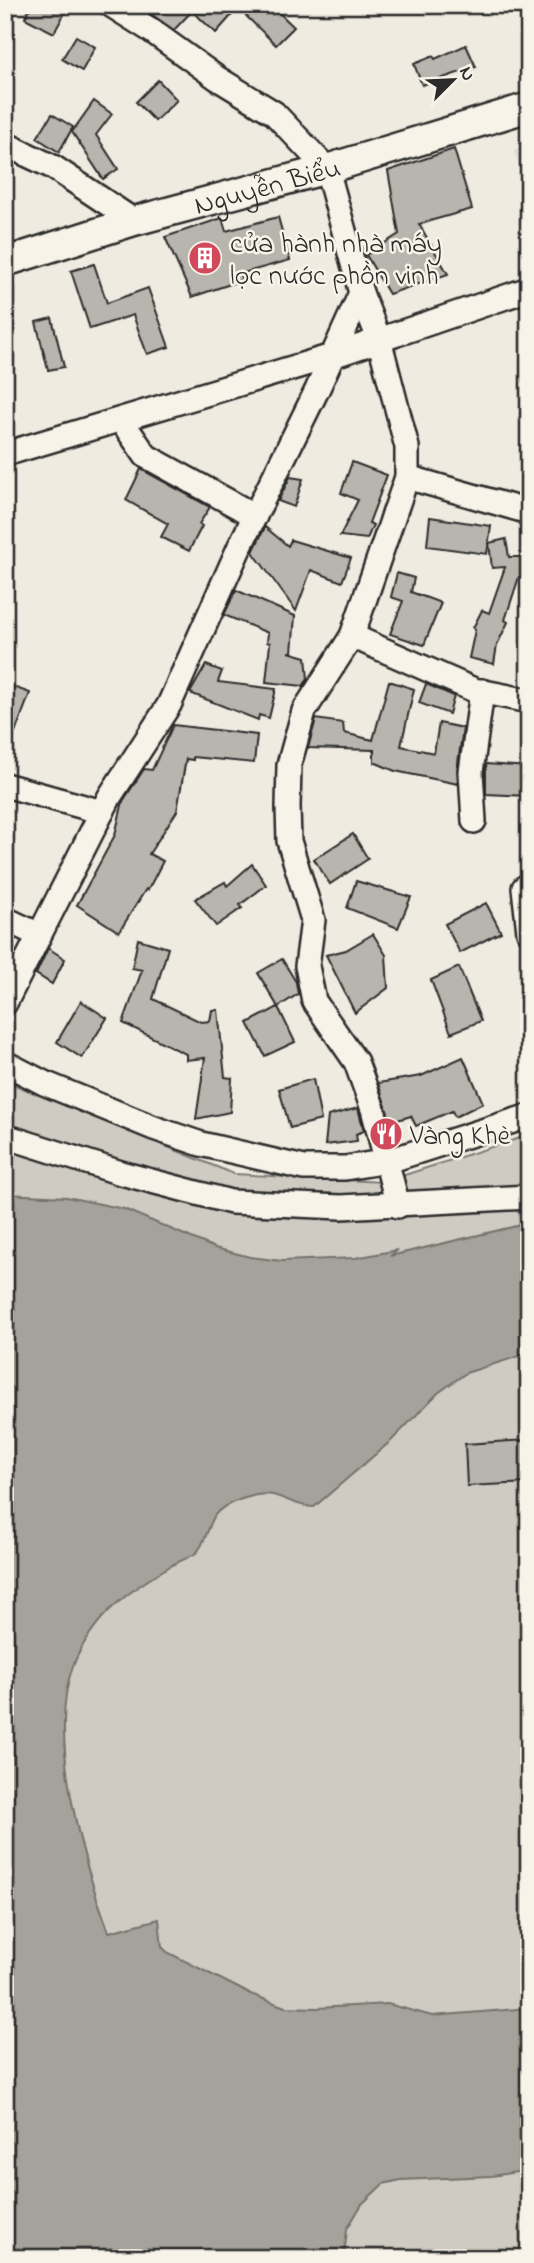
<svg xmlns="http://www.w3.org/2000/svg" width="534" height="2263" viewBox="0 0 534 2263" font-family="'Indie Flower',sans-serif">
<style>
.built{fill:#dedbd1}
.green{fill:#cfcbc2;stroke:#7d7b76;stroke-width:2}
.water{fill:#a4a29a;stroke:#74726e;stroke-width:2}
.building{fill:#b8b5ae;stroke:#2b2b2b;stroke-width:2}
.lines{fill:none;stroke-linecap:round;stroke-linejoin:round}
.minor-casing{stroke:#2b2b2b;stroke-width:28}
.tertiary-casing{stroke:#2b2b2b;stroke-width:33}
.minor{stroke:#f7f3e8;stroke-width:23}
.tertiary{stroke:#f7f3e8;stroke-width:28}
.labels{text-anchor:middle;stroke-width:5;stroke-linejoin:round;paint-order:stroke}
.street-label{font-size:28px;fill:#2b2b2b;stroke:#f7f3e8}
.poi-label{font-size:28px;fill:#2b2b2b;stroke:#f7f3e8;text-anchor:start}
</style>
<rect width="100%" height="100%" fill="#efebe0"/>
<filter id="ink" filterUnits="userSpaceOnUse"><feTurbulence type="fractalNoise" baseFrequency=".0143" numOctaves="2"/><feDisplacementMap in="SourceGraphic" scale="14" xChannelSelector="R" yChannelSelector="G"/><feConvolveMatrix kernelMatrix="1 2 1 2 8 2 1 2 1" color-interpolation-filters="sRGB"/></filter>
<g filter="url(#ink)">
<path class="built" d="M529,141V183L526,184L514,151Z"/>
<path class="green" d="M5,1081L234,1174L383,1182L529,1135V2258H5Z"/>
<path class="water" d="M5,1194L67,1197L124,1209L215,1248L250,1257L282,1261L355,1258L398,1250L390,1256L529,1223V1353L466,1373L438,1393L391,1441L314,1507C298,1507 288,1499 273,1495C258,1492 224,1502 215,1515C208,1526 205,1545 196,1553C189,1558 179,1561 172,1565C153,1576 131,1591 115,1605C97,1621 82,1644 73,1666C47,1736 83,1864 109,1932L159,1919L162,1947L167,1952L248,1993L285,2007L317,2008L388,2004L432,2016L529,2008V2170L492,2176L401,2180L383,2184L362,2204L347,2229L344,2258H5Z"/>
<g class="building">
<path d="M31,5H54L66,11L54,33L25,18Z"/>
<path d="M138,5H271L294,27L276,45L238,8L216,33L192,11L174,30Z"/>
<path d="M76,36L95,47L82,71L62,59Z"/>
<path d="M466,45L476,67L422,85L414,64L433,56L435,59Z"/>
<path d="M158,80L177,100L155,121L136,102Z"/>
<path d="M94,101L112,114L96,135L118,169L103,179L72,132Z"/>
<path d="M52,114L73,127L59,152L37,138Z"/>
<path d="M454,149L472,209L419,224L448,274L389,294L366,255L399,234L388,171Z"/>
<path d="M278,217L290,260L240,274L242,280L192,297L165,237L222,218L226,231Z"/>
<path d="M94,264L107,303L148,288L169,347L147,354L133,315L90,329L71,271Z"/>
<path d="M52,318L64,367L48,370L36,322Z"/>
<path d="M352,462L387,475L369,523L373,525L367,539L340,536L358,500L341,493Z"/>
<path d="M141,469L210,507L199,524L202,526L189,551L161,537L168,524L126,500Z"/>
<path d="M290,477L303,479L294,507L278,501Z"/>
<path d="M430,517L491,526L487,554L427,546Z"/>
<path d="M265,527L288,546L291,540L351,558L342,582L311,570L296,611L253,552Z"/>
<path d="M506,539L509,557H529V577H519L505,620L508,622L497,645L494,664L469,658L475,630L473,628L482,610L489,613L505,567L492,568L489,543Z"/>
<path d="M397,573L414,578L411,592L441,603L424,645L390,634L403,601L391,597Z"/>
<path d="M236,590L295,616L292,652H289L306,657L308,679L303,686L266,682L270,643L267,642L268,633L224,615Z"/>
<path d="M206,665L222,671L218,682L276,689L269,718L259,715L258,720L190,693Z"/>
<path d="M389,681L414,689L401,746L434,753L439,723L463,728L457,770L458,784L395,771L374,762V750L308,748L316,719L343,723L344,733L373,740Z"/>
<path d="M5,684L30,693L7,754H5Z"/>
<path d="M426,684L454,696L449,714L419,703Z"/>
<path d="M173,725L257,735L254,763L193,757V760L186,759L177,811L149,854L163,861L148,890L146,889L119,932L77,905L115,835L123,801L144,769L152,770Z"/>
<path d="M486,764L529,767V796L486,794Z"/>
<path d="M353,834L368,859L330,884L314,859Z"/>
<path d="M252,864L266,885L240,905L242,908L216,926L195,899L225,882L227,886Z"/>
<path d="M356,881L411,897L398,928L347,908Z"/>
<path d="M486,903L501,932L460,953L445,924Z"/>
<path d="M373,934L386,955L388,988L355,1013L326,955L346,950Z"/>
<path d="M138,939L168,948L153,999L201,1022L210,1021L212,1010H218L225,1077L232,1078L230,1112L196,1119L205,1058L186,1060V1054L123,1023L142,970L132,968Z"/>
<path d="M48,948L65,959L52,984L36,974Z"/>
<path d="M282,959L296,982L298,994L278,1007L258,973Z"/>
<path d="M459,967L481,1021L451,1033L431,980Z"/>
<path d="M81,1001L107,1018L82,1058L57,1042Z"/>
<path d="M278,1007L295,1042L265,1056L248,1023Z"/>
<path d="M463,1057L483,1103L455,1117L452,1111L416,1126L411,1116L391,1122L378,1083L421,1076Z"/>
<path d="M313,1079L321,1120L290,1128L279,1089Z"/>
<path d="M358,1108L364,1131L356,1134L357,1141L325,1145L328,1116Z"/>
<path d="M527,1440L529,1483L467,1486L465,1444Z"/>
</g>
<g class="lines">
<defs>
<g id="minor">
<path d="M111,5L149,29L217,78L274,113L327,169L361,293L379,339L407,447V477L352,636L304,711L289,765L288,807L289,841L313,920L307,966L314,1001L356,1062L373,1109L398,1206"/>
<path d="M5,144L53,167L134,221"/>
<path d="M121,420L146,456L255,516"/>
<path d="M5,454L332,356L529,289"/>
<path d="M407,477L529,512"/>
<path d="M352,636L474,690L529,701"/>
<path d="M5,785L102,812"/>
<path d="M474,821L471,772L482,691"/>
<path d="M524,888L529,932"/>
<path d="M5,919L39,935"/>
<path d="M5,1003L110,796L169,705L240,546L317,390L361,293"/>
<path d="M5,1063L44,1083L154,1128L201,1144L304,1168H345L388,1161L529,1116"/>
<path d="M5,1136L121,1173L231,1202L341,1207L529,1197"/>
</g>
<g id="tertiary">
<path id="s1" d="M5,262L134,221L327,169L529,107"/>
</g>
</defs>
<use href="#minor" class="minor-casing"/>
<use href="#tertiary" class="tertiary-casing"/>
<use href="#minor" class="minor"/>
<use href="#tertiary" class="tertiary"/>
</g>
</g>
<defs>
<symbol id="building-disc" viewBox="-11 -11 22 22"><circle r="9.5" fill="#d1495b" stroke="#f7f3e8"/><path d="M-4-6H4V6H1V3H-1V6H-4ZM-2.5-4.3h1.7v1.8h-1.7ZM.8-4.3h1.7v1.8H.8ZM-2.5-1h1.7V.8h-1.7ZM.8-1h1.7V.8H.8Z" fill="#fff"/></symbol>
<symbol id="restaurant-disc" viewBox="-11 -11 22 22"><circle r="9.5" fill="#d1495b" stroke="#f7f3e8"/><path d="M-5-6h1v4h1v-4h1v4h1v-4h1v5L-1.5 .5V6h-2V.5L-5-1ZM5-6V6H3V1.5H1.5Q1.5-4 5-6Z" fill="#fff"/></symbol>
</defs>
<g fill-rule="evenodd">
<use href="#building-disc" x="186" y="239" width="38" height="38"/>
<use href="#restaurant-disc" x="367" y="1115" width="38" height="38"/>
</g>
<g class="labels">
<g class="street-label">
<text dy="10" stroke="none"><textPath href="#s1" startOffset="273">Nguyễn Biểu</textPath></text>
</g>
<g class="poi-label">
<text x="230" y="252">cửa hành nhà máy<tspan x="230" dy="32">lọc nước phồn vinh</tspan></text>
<text x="410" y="1144">Vàng Khè</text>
</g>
</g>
<rect width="534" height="2263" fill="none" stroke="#f7f3e8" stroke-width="28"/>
<rect x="14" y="14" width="506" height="2235" fill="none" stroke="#2b2b2b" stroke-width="2.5" filter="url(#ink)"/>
<g transform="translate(453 80) rotate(66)" stroke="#f7f3e8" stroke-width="5" paint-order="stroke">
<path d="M0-5L12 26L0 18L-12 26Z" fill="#2b2b2b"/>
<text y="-10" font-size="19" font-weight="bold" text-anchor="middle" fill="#2b2b2b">N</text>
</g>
</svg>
